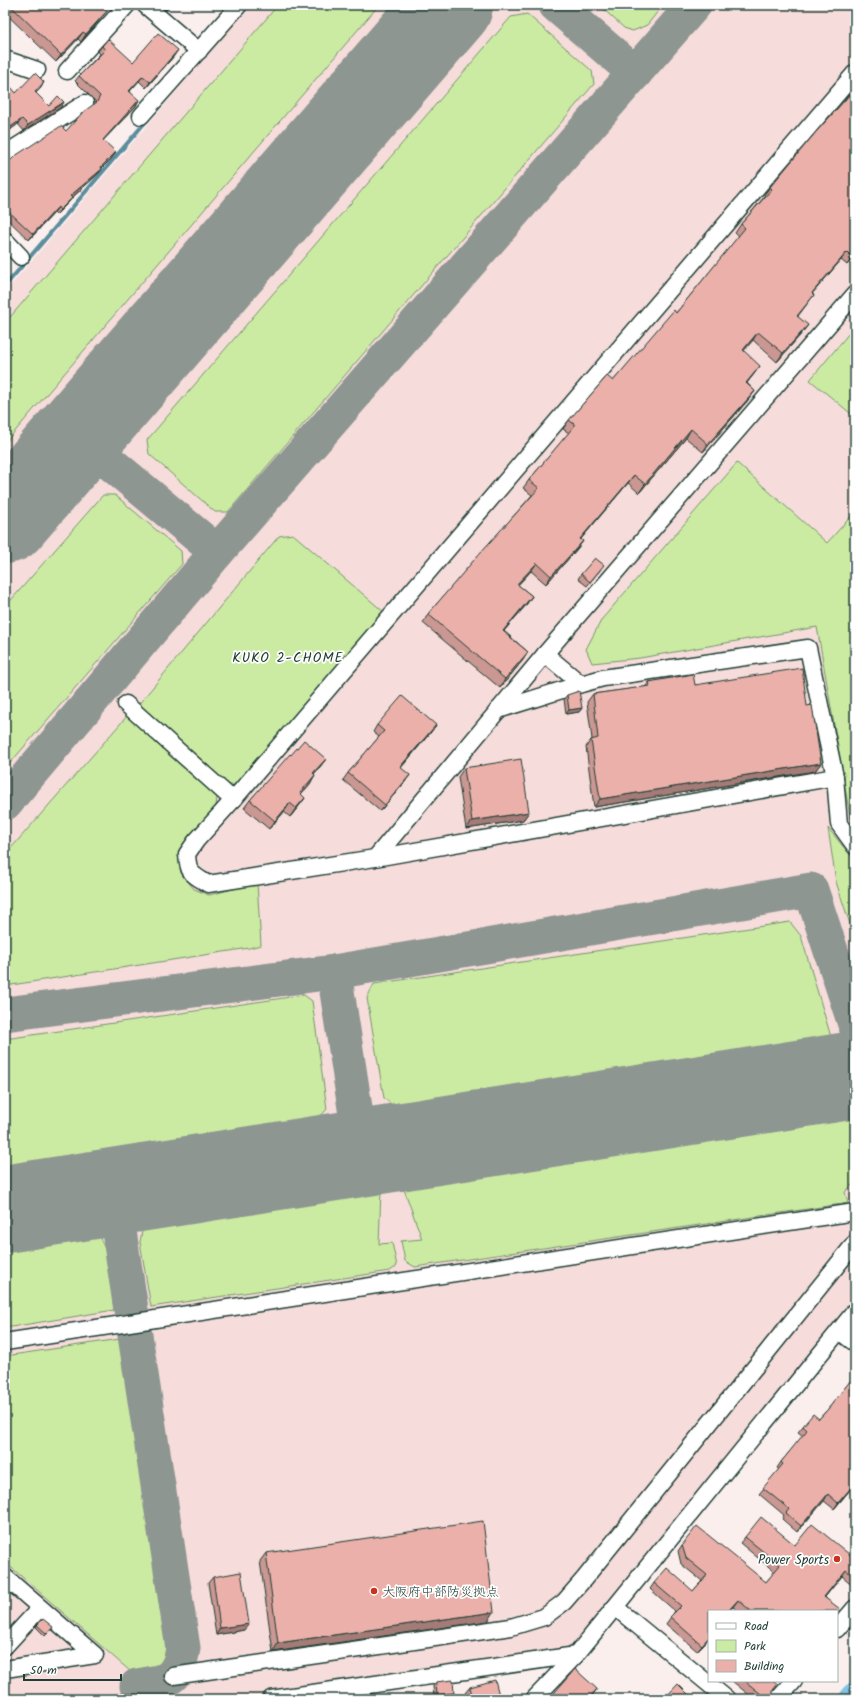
<svg xmlns="http://www.w3.org/2000/svg" width="860" height="1704" viewBox="0 0 860 1704" font-family="Kalam,'Klee One',sans-serif">
<style>
.built{fill:#f6dcda}
.green{fill:#cbeba3;stroke:#75946c}
.lines{fill:none;stroke-linecap:round;stroke-linejoin:round}
.stream{stroke:#5b8d9d;stroke-width:4}
.river{stroke:#83c3e3;stroke-width:23}
.taxiway{stroke:#8d9691;stroke-width:35}
.runway{stroke:#8d9691;stroke-width:88}
.minor-casing{stroke:#1f3d34;stroke-width:19}
.minor{stroke:#fff;stroke-width:16}
.wall{fill:#ca9792;stroke:#1f3d34}
.shaded-wall{fill:#a47b77;stroke:#1f3d34}
.building{fill:#ebb0aa;stroke:#1f3d34}
.poi-dot{fill:#c8321e;stroke:#fff;stroke-width:1.5}
.labels{text-anchor:middle;stroke-width:3.5;stroke-linejoin:round;paint-order:stroke}
.poi-label{font-size:13px;fill:#1f3d34;stroke:#fff;text-anchor:end}
.neighbourhood-label{font-size:14px;letter-spacing:1px;fill:#1f3d34;stroke:#fff}
</style>
<rect width="100%" height="100%" fill="#fbefee"/>
<filter id="ink" filterUnits="userSpaceOnUse"><feTurbulence type="fractalNoise" baseFrequency=".025" numOctaves="2"/><feDisplacementMap in="SourceGraphic" scale="8" xChannelSelector="R" yChannelSelector="G"/><feConvolveMatrix kernelMatrix="1 2 1 2 8 2 1 2 1" color-interpolation-filters="sRGB"/></filter>
<g filter="url(#ink)">
<path class="built" d="M250,5H855V1303L574,1650L237,1699H5V292Z"/>
<g class="green">
<path d="M278,5H379L5,443V323Z"/>
<path d="M599,5H663L647,25L633,31L624,28Z"/>
<path d="M527,14L592,71L594,84L228,512H215L149,454L147,440L511,17Z"/>
<path d="M855,326V417L810,380Z"/>
<path d="M737,463L827,543L855,512V825L850,816L817,627L640,658L592,663L586,649L602,619Z"/>
<path d="M103,495H115L181,551L182,564L5,769V607Z"/>
<path d="M293,534L385,613L237,785H226L138,705L279,536Z"/>
<path d="M128,715L212,788L217,797L216,807L185,842L178,855L181,873L194,889L209,895L257,883L261,945L249,948L5,986V855Z"/>
<path d="M828,828L855,861V939L836,882Z"/>
<path d="M790,922L801,936L831,1037L393,1106L384,1098L367,998L374,984Z"/>
<path d="M304,995L312,1001L327,1109L319,1118L5,1166V1039Z"/>
<path d="M855,1115V1182L845,1192L848,1203L415,1267L405,1261L401,1241L422,1239L401,1181Z"/>
<path d="M381,1190L379,1244L392,1243L397,1266L390,1271L151,1307L140,1242L143,1226L153,1222Z"/>
<path d="M77,1232H97L107,1253L114,1310L5,1328V1244Z"/>
<path d="M120,1339L167,1650C158,1672 152,1669 131,1672L5,1562V1356Z"/>
</g>
<g class="lines">
<path class="stream" d="M5,286L148,119"/>
<path class="river" d="M850,1699L855,1693"/>
<g class="taxiway">
<path d="M556,5L635,73"/>
<path d="M78,436L217,552"/>
<path d="M5,803L217,552L694,5"/>
<path d="M334,972L362,1153"/>
<path d="M5,1014L334,972L811,890L855,1024"/>
<path d="M113,1192L183,1648C178,1681 168,1681 137,1686"/>
</g>
<g class="runway">
<path d="M5,520L449,5"/>
<path d="M5,1209L855,1075"/>
</g>
<defs>
<g id="minor">
<path d="M145,5L199,51"/>
<path d="M5,59L37,70"/>
<path d="M67,71L127,5"/>
<path d="M141,116L239,5"/>
<path d="M5,154L85,103"/>
<path d="M5,240L21,257"/>
<path d="M545,654L581,684"/>
<path d="M126,704L233,800"/>
<path d="M498,710L581,684L603,678L808,648L835,777L839,824L855,846"/>
<path d="M835,777L375,858L208,884C192,874 188,874 187,854L196,841L233,800L855,73"/>
<path d="M375,858L545,654L855,294"/>
<path d="M839,1331L855,1343"/>
<path d="M5,1342L855,1212"/>
<path d="M5,1577L95,1655L5,1669"/>
<path d="M615,1607L727,1699"/>
<path d="M837,1629L855,1608"/>
<path d="M5,1646L40,1608"/>
<path d="M173,1676L511,1627L544,1617L564,1602L584,1579L855,1243"/>
<path d="M271,1699L576,1655L855,1311"/>
<path d="M534,1699L576,1655"/>
<path d="M778,1699L794,1681"/>
</g>
</defs>
<use href="#minor" class="minor-casing"/>
<use href="#minor" class="minor"/>
</g>
<g class="wall">
<path d="M5,5H100L101,18L81,42L78,39L56,62L5,13Z"/>
<path d="M160,5H171L166,10Z"/>
<path d="M102,46L133,62L174,56L146,88L139,81L130,91L136,106L103,140L112,158L102,168V169L98,174L72,198L68,203L56,215L54,213L29,240L5,217V163L6,165L66,131L95,104L96,102L75,81L79,76L100,54L98,51Z"/>
<path d="M41,88L35,93L49,106L64,102L60,108L24,131L18,124L5,134V92L16,93Z"/>
<path d="M854,170L855,256L847,265L841,260L812,293L814,295L798,316L802,333L777,362L753,340L743,351L754,374L747,383L755,391L749,399L703,452L686,438L639,493L628,483L581,539L583,541L577,549L546,584L531,571L518,585L532,596L526,605L504,631L528,652L523,660L500,688L423,623L428,614L532,495L523,488L529,480L569,433L563,429L569,420L613,381L676,313L739,236L735,233L741,224L765,196L764,195L770,187Z"/>
<path d="M601,569L587,586L578,579L581,574Z"/>
<path d="M649,682L695,685L807,706L821,763L815,771L594,807L586,747L591,740L592,739L587,702L593,694L645,687Z"/>
<path d="M567,695L582,708L579,712L566,714L564,699Z"/>
<path d="M377,725H436L431,732L401,768L405,782L380,811L343,780L348,773L379,737L373,732Z"/>
<path d="M291,755L326,759L314,774L310,784L301,794L305,798L299,806L290,817L284,812L269,829L244,808L250,800Z"/>
<path d="M464,768L529,812L523,820L466,829L458,777Z"/>
<path d="M855,1371V1484L834,1509L824,1501L797,1532L782,1519L784,1515L759,1494L779,1470L777,1468L781,1462L803,1436L798,1432L803,1426L819,1419L828,1409L853,1378L851,1376Z"/>
<path d="M745,1537L795,1545L855,1559V1587L842,1576L825,1597L837,1611H738L733,1607L709,1611V1637L697,1651L666,1624L675,1611L650,1589L654,1583L693,1591L702,1581L681,1564L678,1551L682,1545L766,1582L775,1572L740,1543Z"/>
<path d="M266,1553L494,1612L488,1621L273,1652L260,1561Z"/>
<path d="M213,1577L244,1630L216,1635L208,1583Z"/>
<path d="M37,1625L53,1627L45,1636L36,1627Z"/>
<path d="M732,1681H774L771,1699H754Z"/>
<path d="M436,1682L451,1697L434,1699L433,1686Z"/>
<path d="M470,1687L500,1699H467L465,1693Z"/>
</g>
<g class="shaded-wall">
<path d="M107,11L101,18L81,42L86,34Z"/>
<path d="M83,32L78,39L56,62L61,55Z"/>
<path d="M178,50L174,56L146,88L150,82Z"/>
<path d="M143,76L139,81L125,97L129,91Z"/>
<path d="M44,82L41,88L31,98L35,92Z"/>
<path d="M139,100L136,106L99,145L103,140Z"/>
<path d="M64,102L60,108L24,131L28,125Z"/>
<path d="M22,119L18,124L5,134V131Z"/>
<path d="M116,152L112,158L97,173L101,167Z"/>
<path d="M102,169L98,174L67,202L70,196Z"/>
<path d="M72,198L68,203L56,215L60,210Z"/>
<path d="M58,207L54,213L29,240L33,234Z"/>
<path d="M847,252L841,260L806,301L812,293Z"/>
<path d="M855,255V256L847,265L853,257Z"/>
<path d="M808,325L802,333L777,362L783,353Z"/>
<path d="M758,332L753,340L737,359L743,350Z"/>
<path d="M760,366L754,374L740,391L746,383Z"/>
<path d="M755,391L749,399L703,452L708,444Z"/>
<path d="M691,429L686,438L639,493L645,484Z"/>
<path d="M634,475L628,483L574,547L580,539Z"/>
<path d="M583,541L577,549L546,584L551,576Z"/>
<path d="M537,563L531,571L511,592L517,584Z"/>
<path d="M532,596L526,605L497,639L503,631Z"/>
<path d="M528,652L523,660L500,688L505,679Z"/>
<path d="M582,708L579,712L566,714L569,710Z"/>
<path d="M436,725L431,732L395,774L400,767Z"/>
<path d="M326,759L320,767L307,782L313,773Z"/>
<path d="M821,763L815,771L594,807L600,799Z"/>
<path d="M315,775L310,784L294,802L300,793Z"/>
<path d="M410,775L405,782L380,811Z"/>
<path d="M305,798L299,806L290,817L296,808Z"/>
<path d="M290,803L284,812L269,829L275,821Z"/>
<path d="M529,812L523,820L466,829L472,821Z"/>
<path d="M855,1483V1484L834,1509L838,1503Z"/>
<path d="M828,1494L824,1501L797,1532L801,1526Z"/>
<path d="M846,1570L842,1576L820,1603L824,1597Z"/>
<path d="M738,1600L733,1607L729,1611H728Z"/>
<path d="M494,1612L488,1621L273,1652L278,1643Z"/>
<path d="M249,1624L244,1630L216,1635L220,1628Z"/>
<path d="M709,1637L706,1642L697,1651L702,1645Z"/>
<path d="M597,1689L592,1696L589,1699H588Z"/>
<path d="M454,1693L451,1697L434,1699L437,1695Z"/>
</g>
<g class="building">
<path d="M10,5H100L107,11L86,34L83,32L61,55Z"/>
<path d="M158,33L178,50L150,82L143,76L129,91L139,100L103,140L116,152L101,167L102,169L70,196L72,198L60,210L58,207L33,234L5,208V163L6,165L15,156L61,126L66,131L83,112L97,102L100,96L79,76L105,50L102,46L108,39L133,62Z"/>
<path d="M35,73L44,82L35,92L49,106L58,96L64,102L28,125L22,119L5,131V92L11,87L16,93Z"/>
<path d="M855,89V167L853,169L855,170V255L853,257L847,252L812,293L814,295L797,316L808,325L783,353L758,332L743,350L760,366L746,383L755,391L708,444L691,429L645,484L634,475L580,539L583,541L551,576L537,563L517,584L532,596L503,631L528,652L505,679L428,614L480,553L539,488L529,480L575,425L569,420L607,376L613,381L674,310L676,313L745,228L741,224L772,189L770,187L816,132Z"/>
<path d="M595,558L604,565L590,582L581,574Z"/>
<path d="M802,668L807,706L812,705L821,763L600,799L591,740L598,738L593,694L650,686L649,682L693,674L695,685Z"/>
<path d="M579,691L582,708L569,710L567,695Z"/>
<path d="M402,696L436,725L400,767L410,775L385,805L348,773L384,731L377,725Z"/>
<path d="M304,740L326,759L313,773L315,775L300,793L305,798L296,808L290,803L275,821L250,800L290,754L291,755Z"/>
<path d="M521,759L529,812L472,821L464,768Z"/>
<path d="M855,1375V1483L838,1503L828,1494L801,1526L786,1513L789,1509L763,1488L783,1464L781,1462L807,1430L803,1426L813,1414L819,1419L828,1409Z"/>
<path d="M761,1517L795,1545L812,1524L855,1559V1577L846,1570L824,1597L840,1609L837,1613V1611H751L738,1600L728,1611H709V1633H708L709,1634V1637L702,1645L670,1617L681,1606L654,1583L667,1568L693,1591L707,1575L686,1558L682,1545L697,1526L766,1582L780,1565L745,1537Z"/>
<path d="M483,1521L494,1612L278,1643L266,1553Z"/>
<path d="M241,1572L249,1624L220,1628L213,1577Z"/>
<path d="M43,1619L53,1627L47,1634L37,1625Z"/>
<path d="M575,1669L597,1689L588,1699H549Z"/>
<path d="M453,1680L454,1693L437,1695L436,1682Z"/>
<path d="M495,1680L500,1699H473L470,1687Z"/>
<path d="M745,1681H774L778,1684L773,1690V1695L770,1699H767Z"/>
<path d="M678,1684L693,1699H664Z"/>
<path d="M380,1696L381,1699H365Z"/>
</g>
</g>
<g class="poi-dot">
<circle cx="837" cy="1559" r="4"/>
<circle cx="374" cy="1591" r="4"/>
</g>
<g class="labels">
<g class="poi-label">
<text x="829" y="1564">Power Sports</text>
<text x="382" y="1596" text-anchor="start">大阪府中部防災拠点</text>
</g>
<g class="neighbourhood-label">
<text x="288" y="662">KUKO 2-CHOME</text>
</g>
</g>
<rect width="860" height="1704" fill="none" stroke="#fff" stroke-width="20"/>
<rect x="10" y="10" width="840" height="1684" fill="none" stroke="#1f3d34" stroke-width="1.5" filter="url(#ink)"/>
<rect x="708" y="1610" width="130" height="72" fill="#ffffff" stroke="#a5b1ae"/>
<rect x="716" y="1623" width="20" height="6" fill="#ffffff" stroke="#a5b1ae"/>
<text x="744" y="1630" font-size="12" fill="#1f3d34">Road</text>
<rect x="716" y="1640" width="20" height="12" fill="#cbeba3" stroke="#a5b1ae"/>
<text x="744" y="1650" font-size="12" fill="#1f3d34">Park</text>
<rect x="716" y="1660" width="20" height="12" fill="#ebb0aa" stroke="#a5b1ae"/>
<text x="744" y="1670" font-size="12" fill="#1f3d34">Building</text>
<path d="M24 1674v6h97v-6" fill="none" stroke="#1f3d34" stroke-width="2"/>
<text x="30" y="1674" font-size="12" fill="#1f3d34" stroke="#ffffff" stroke-width="3" paint-order="stroke">50 m</text>
</svg>
